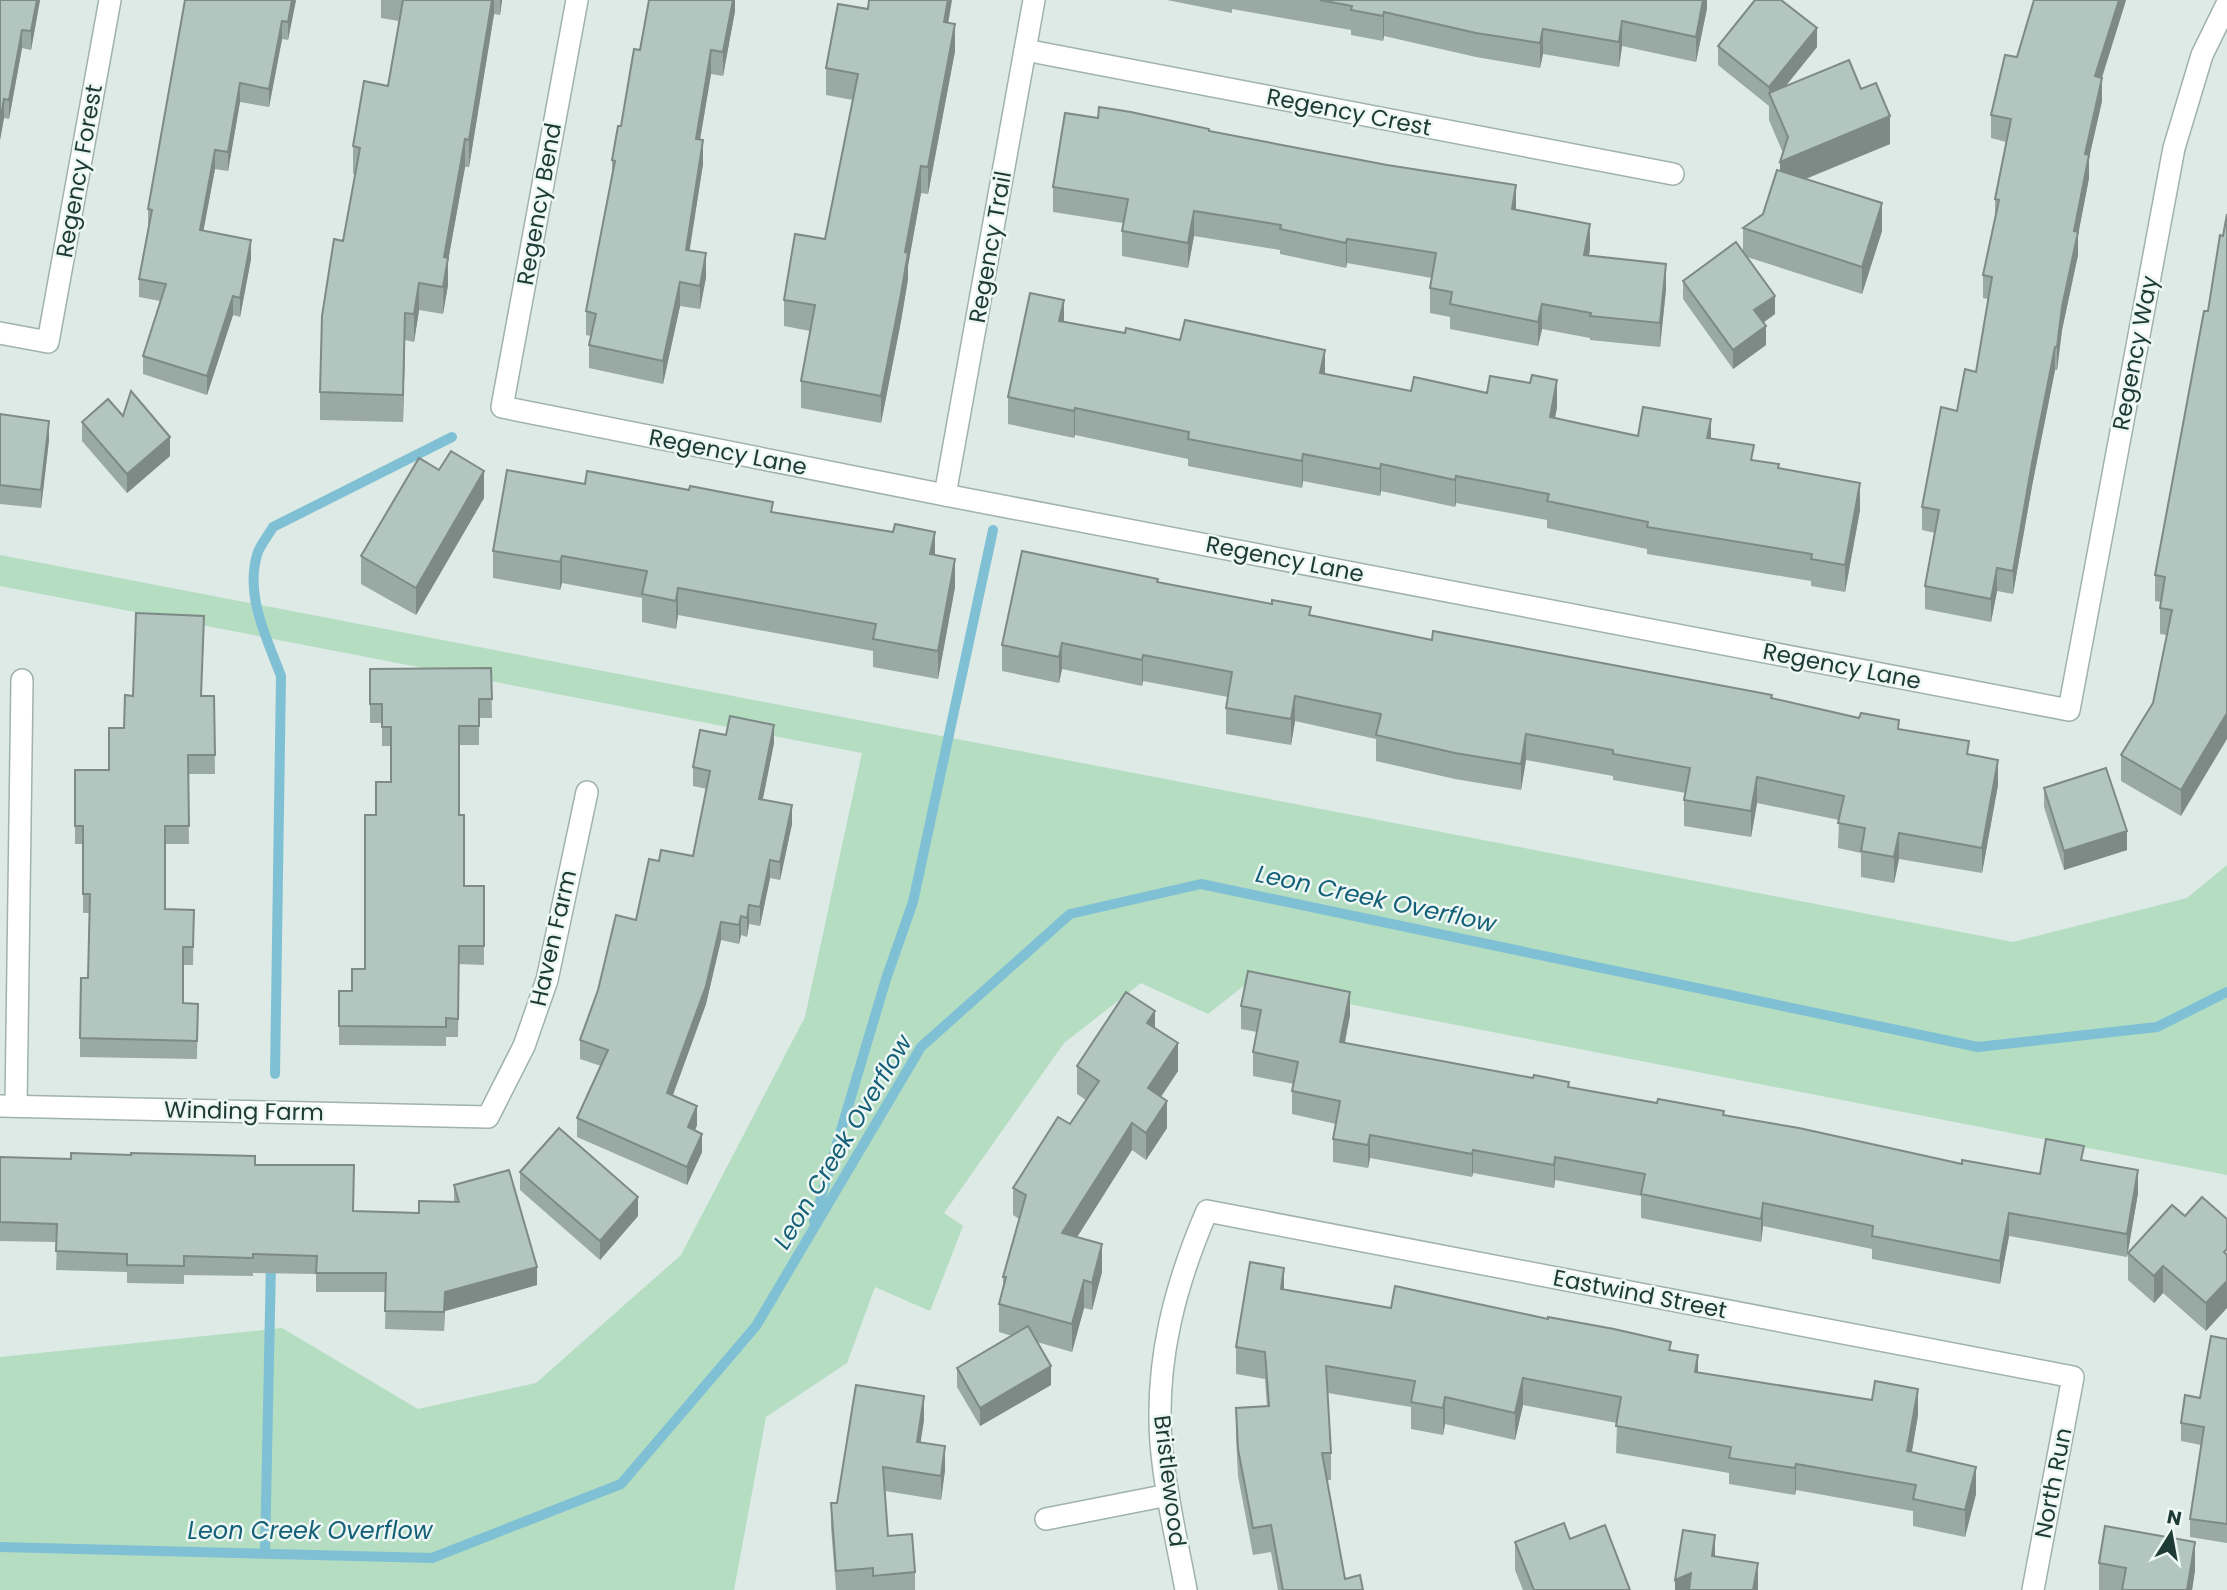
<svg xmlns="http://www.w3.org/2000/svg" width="2227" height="1590" viewBox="0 0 2227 1590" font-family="Poppins,sans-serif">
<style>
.green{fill:#b4ddc2}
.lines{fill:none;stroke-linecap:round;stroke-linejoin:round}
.stream{stroke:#80c0d4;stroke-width:10}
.street-casing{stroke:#a0b2ad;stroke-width:24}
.street{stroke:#fff;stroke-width:21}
.wall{fill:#99a9a3}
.shaded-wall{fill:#7d8a85}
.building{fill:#b2c5be;stroke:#7d8a85;stroke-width:2}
.labels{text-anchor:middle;stroke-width:5;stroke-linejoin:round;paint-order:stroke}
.street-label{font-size:23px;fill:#1e3a35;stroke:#edf7f3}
.water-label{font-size:24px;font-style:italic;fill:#156079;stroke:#edf7f3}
</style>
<rect width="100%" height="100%" fill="#ddeae5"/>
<path class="green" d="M0,555L2013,942L2187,898L2227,865V1175L1246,984L1208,1014L1141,983L1064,1043L944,1213L963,1226L930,1311L875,1287L847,1363L766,1417L734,1590H0V1357L282,1328L418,1409L536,1383L681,1255L805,1017L862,753L0,586Z"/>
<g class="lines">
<g class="stream">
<path d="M275,1074L281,676C267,639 245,596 257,555C259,546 268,536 273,527L452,437"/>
<path d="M814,1221L886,979L913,902L993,530"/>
<path d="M0,1547L432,1558L621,1484L756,1326L921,1047L1070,914L1201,884L1978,1047L2157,1027L2227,992"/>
<path d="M265,1553L271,1262"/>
</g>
<defs>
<g id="street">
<path d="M577,0L502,407L945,495L2069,710L2174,148L2202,55L2227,4"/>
<path d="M1025,50L1673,174"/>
<path d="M0,333L48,342L110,0"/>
<path d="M945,495L1034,0"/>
<path d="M0,1106L488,1117L524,1046L547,980L587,792"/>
<path d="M16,1106L22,680"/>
<path d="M1046,1519L1168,1495"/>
<path d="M1186,1590C1177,1541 1165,1492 1161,1443C1155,1361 1175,1285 1207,1211L2073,1377L2033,1590"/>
</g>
</defs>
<use href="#street" class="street-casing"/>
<use href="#street" class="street"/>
</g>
<g class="wall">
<path d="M0,0H40L31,50L22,48L9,119L4,118L0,140Z"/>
<path d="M296,0L288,40L282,39L269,107L240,102L228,171L215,169L203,231L251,259L240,317L233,315L207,395L143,374V356L160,301L139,297V279L148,228V209Z"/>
<path d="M381,0H502L500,15L494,14L469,167H465L448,261V285L443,314L419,310L414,342L405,340L403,422L320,420V392L343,241L355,174H353V146L388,86L399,21L381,18Z"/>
<path d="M735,0V11L723,76L711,74L700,140L703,164L689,251L706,277L700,309L680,306L663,384L589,368V345L591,336L586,335V311L612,174V160L640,50Z"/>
<path d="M1167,0H1707V8L1696,62L1622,46L1619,67L1543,54L1540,68L1476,57L1384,36L1383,41L1351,35V30L1232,9V13Z"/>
<path d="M2126,0L2102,78V101L2089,158V178L2078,235V255L2062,330L2057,370H2055L2032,486L2013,594L1997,591L1991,622L1925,609V586L1935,533L1922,530V507L1957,411L1976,372L1988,299L1983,298V275L1995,220V199L2006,142L1991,138V115Z"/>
<path d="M948,23L955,51L928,194L921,193L908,266V279L901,321L881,423L801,408V381L810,331L784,326V300L825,239L853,100L826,95V68Z"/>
<path d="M1718,46L1817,47L1785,86L1861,89L1890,144L1806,179L1882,231L1862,294L1747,257L1775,314L1763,323L1766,345L1733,369L1683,299V281L1743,252V228L1763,214L1780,170L1783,153L1769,120V106L1718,65Z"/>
<path d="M1098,118L1209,131L1516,210L1590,249L1589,256L1666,289L1660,347L1590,340V338L1542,329L1538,346L1450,329V317L1430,313V288L1432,278L1347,263L1346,268L1280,254V250L1194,236L1188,268L1122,256V231L1123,223L1053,212V187Z"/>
<path d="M2208,311L2181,816L2121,781V755L2153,703L2167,635L2160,634V608L2161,602L2155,601V575Z"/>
<path d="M1064,321L1411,391L1557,407L1555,418L1638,436L1711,438L1754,460L1779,468L1860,510L1845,592L1811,586V581L1647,554V549L1547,528V520L1456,503L1455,507L1381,491L1380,496L1303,481L1302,488L1188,466V459L1075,435L1074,438L1008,424V397Z"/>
<path d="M0,414L49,440L41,508L0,504Z"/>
<path d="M123,416L170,456L127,493L82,441V422Z"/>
<path d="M585,484L773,512L935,555L955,587L938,679L873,667V651L678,615L676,629L642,622V598L562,583L560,590L493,578V551Z"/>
<path d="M484,498L416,615L361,584V556Z"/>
<path d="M1158,583L1432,640L1772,698L1899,729L1969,754L1998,785L1982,873L1899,859L1894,883L1861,877V853L1838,848L1839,820L1757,803L1751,837L1684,826V800L1686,793L1613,780V776L1526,760L1521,790L1455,779L1376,761V739L1295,721L1291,745L1226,734V708L1228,697L1143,681L1142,686L1062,669L1059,683L1002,671V645Z"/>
<path d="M204,634L201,696H214L215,774H188L189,844H165V909L194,910L193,965H183V1003L198,1004L197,1059L80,1057V1038L88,978L89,913H83V844H75V770H109L124,728L133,696Z"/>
<path d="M491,668L492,718H479V745H459V815L464,886H484V965L459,964L458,1037H446V1046L339,1045V991H352L365,969L376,815L391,782V746H382V723H370V669Z"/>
<path d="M774,743L763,799L792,824L780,880L770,878L760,926L749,924L747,937L741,935L739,944L721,940L706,1004L673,1095L697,1125L695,1131L702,1152L687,1185L577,1137V1118L601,1066L580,1059V1040L636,920L659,861L693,856L707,789L693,786V767Z"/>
<path d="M2044,788L2127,850L2064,870L2044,807Z"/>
<path d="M1241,1006L1350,1015L1345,1043L1569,1087L1724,1115L1962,1164L2040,1174L2084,1161L2138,1193L2127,1257L2009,1236L2000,1284L1872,1259V1249L1763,1226L1761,1242L1641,1218V1196L1555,1180L1554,1188L1473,1173L1472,1177L1370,1158L1368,1168L1333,1162V1139L1336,1124L1292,1114V1091L1294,1084L1253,1076V1052L1257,1032L1241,1029Z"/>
<path d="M1155,1028L1178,1071L1161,1097L1167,1128L1146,1160L1132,1150L1077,1237L1102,1272L1092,1310L1084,1308L1072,1352L1037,1342L1051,1385L980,1426L957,1387V1368L1012,1336L999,1332V1304L1003,1286V1277L1019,1219L1013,1215V1188L1070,1124L1086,1100L1077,1094V1066Z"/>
<path d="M0,1157L255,1165L354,1211L419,1213L454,1201V1185L537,1285L445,1311L444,1331L385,1329L386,1292H316V1274L253,1273V1276L184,1275V1284L127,1283V1272L56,1270L57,1242L0,1241Z"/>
<path d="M520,1172L638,1216L600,1260L520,1190Z"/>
<path d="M2185,1216L2227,1219L2206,1331L2163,1293L2154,1303L2128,1280V1253Z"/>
<path d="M1284,1290L1391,1308L1671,1350L1698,1372L1918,1415L1912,1452L1976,1494L1965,1537L1913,1526V1511L1796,1490L1795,1495L1729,1484V1473L1616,1453L1617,1423L1523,1405L1515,1440L1445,1424L1443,1435L1411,1429V1407L1328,1393L1331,1453V1480H1327L1345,1579L1363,1590H1278L1271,1552L1253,1555L1238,1476L1236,1435V1408L1267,1406L1265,1379L1236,1374V1347Z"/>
<path d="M2227,1339V1543L2190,1537V1519L2201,1445L2181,1441V1423L2200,1398Z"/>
<path d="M924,1420L920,1442L945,1470L941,1500L885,1491L888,1536L915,1572V1590H836L831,1527V1503H837Z"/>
<path d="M1570,1539L1630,1590H1523L1515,1570V1542Z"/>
<path d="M2099,1563L2195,1570L2192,1590H2099Z"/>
</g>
<g class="shaded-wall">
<path d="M37,0H40L31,50V31Z"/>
<path d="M292,0H296L288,40V22Z"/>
<path d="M492,0H494V14L469,167V140Z"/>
<path d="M500,0H502L500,15Z"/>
<path d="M733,0H735V11L723,76V52Z"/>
<path d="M948,0H952L944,49V22Z"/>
<path d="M1703,0H1707V8L1696,62V37Z"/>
<path d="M2119,0H2126L2095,99V76Z"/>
<path d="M1384,12V36L1383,41V16Z"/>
<path d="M282,21V39L269,107V89Z"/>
<path d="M1622,21V46L1619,67V42Z"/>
<path d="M955,24V51L928,194V167Z"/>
<path d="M1817,28V47L1773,102L1769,93V87Z"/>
<path d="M1543,29V54L1540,68V43Z"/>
<path d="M22,30V48L9,119V100Z"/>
<path d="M711,50V74L696,163V139Z"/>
<path d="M2102,78V101L2089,158V178L2078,235V255L2062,330L2057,370V347L2062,307L2085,154Z"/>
<path d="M240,83V102L228,171V152Z"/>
<path d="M4,99V118L0,140V121Z"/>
<path d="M1890,116V144L1780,189V162Z"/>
<path d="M465,139V167L448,261V285L443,314L444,257Z"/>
<path d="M703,140V164L686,274V250Z"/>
<path d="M215,150V169L200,249V230Z"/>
<path d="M921,166V193L908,266V279L901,321L881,423V396L905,252Z"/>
<path d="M1516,185V210L1512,209Z"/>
<path d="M1882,203V231L1862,294V267Z"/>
<path d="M1194,211V236L1188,268V243Z"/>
<path d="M1590,224V249L1584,280V255Z"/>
<path d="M1347,239V263L1346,268V243Z"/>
<path d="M251,240V259L240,317V298Z"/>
<path d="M706,253V277L700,309V286Z"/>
<path d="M1666,264V289L1660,347V323Z"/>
<path d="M680,282V306L663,384V361Z"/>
<path d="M419,283V310L414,342V314Z"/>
<path d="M233,296V315L207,395V376Z"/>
<path d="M1775,296V314L1754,329V310Z"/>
<path d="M1064,300V326L1059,321Z"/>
<path d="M1542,304V329L1538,346V322Z"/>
<path d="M405,313V340L403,422V395Z"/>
<path d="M1766,326V345L1733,369V350Z"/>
<path d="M2055,347V370L2032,486L2013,594V571L2032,463Z"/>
<path d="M1325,350V377L1320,373Z"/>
<path d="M1557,380V407L1550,444V417Z"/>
<path d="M1075,408V435L1074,438V411Z"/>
<path d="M1711,419V446L1707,438Z"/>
<path d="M49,421V440L41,508V490Z"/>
<path d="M170,437V456L127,493V474Z"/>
<path d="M1303,454V481L1302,488V461Z"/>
<path d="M1381,464V491L1380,496V469Z"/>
<path d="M484,471V498L416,615V588Z"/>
<path d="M1456,476V503L1455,507V480Z"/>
<path d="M1860,483V510L1845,592V565Z"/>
<path d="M935,532V560L930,554Z"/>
<path d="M562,556V583L560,590V562Z"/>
<path d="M955,559V587L938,679V651Z"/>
<path d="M1997,568V591L1991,622V599Z"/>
<path d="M678,588V615L676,629V601Z"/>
<path d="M1062,643V669L1059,683V657Z"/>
<path d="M1143,655V681L1142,686V660Z"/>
<path d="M1295,696V721L1291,745V719Z"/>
<path d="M2227,713V739L2181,816V790Z"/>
<path d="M774,725V743L759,817V799Z"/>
<path d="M1526,734V760L1521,790V764Z"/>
<path d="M1998,760V785L1982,873V848Z"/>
<path d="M1757,777V803L1751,837V811Z"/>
<path d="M792,805V824L780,880V862Z"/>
<path d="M2127,831V850L2064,870V851Z"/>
<path d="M1899,833V859L1894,883V857Z"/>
<path d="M770,860V878L760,926V907Z"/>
<path d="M749,905V924L747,937V918Z"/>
<path d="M741,916V935L739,944V925Z"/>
<path d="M721,922V940L706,1004L667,1111V1093Z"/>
<path d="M1350,992V1015L1340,1065V1042Z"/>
<path d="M1155,1011V1038L1147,1023Z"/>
<path d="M1178,1043V1071L1148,1116V1088Z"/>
<path d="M1167,1101V1128L1146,1160V1133Z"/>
<path d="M697,1106V1125L688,1146V1127Z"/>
<path d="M1132,1123V1150L1062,1261V1233Z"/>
<path d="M702,1134V1152L687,1185V1167Z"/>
<path d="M1370,1135V1158L1368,1168V1145Z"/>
<path d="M1473,1150V1173L1472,1177V1154Z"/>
<path d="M1555,1157V1180L1554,1188V1165Z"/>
<path d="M2138,1170V1193L2127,1257V1234Z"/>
<path d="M638,1197V1216L600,1260V1241Z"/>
<path d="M1763,1203V1226L1761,1242V1219Z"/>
<path d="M2009,1213V1236L2000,1284V1261Z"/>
<path d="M1102,1244V1272L1092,1310V1283Z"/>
<path d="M2163,1266V1293L2154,1303V1276Z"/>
<path d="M537,1267V1285L445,1311L444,1331L445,1292Z"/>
<path d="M1284,1268V1295L1281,1289Z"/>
<path d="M1084,1280V1308L1072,1352V1324Z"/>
<path d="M2227,1281V1308L2206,1331V1303Z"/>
<path d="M1698,1355V1382L1695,1372Z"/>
<path d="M1051,1366V1385L980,1426V1408Z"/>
<path d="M1523,1378V1405L1515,1440V1413Z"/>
<path d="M1918,1389V1415L1907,1478V1451Z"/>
<path d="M924,1396V1420L917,1466V1442Z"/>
<path d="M1445,1397V1424L1443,1435V1408Z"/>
<path d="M945,1446V1470L941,1500V1476Z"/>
<path d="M1796,1464V1490L1795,1495V1468Z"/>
<path d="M1976,1467V1494L1965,1537V1510Z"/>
<path d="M1715,1535V1562L1712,1556Z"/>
<path d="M2195,1542V1570L2192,1590H2187Z"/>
<path d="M1758,1563V1590H1753Z"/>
<path d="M1691,1573V1590H1675V1580Z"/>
</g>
<g class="building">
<path d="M0,0H37L31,31L22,30L9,100L4,99L0,121Z"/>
<path d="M185,0H292L288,22L282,21L269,89L240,83L228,152L215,150L200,230L251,240L240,298L233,296L207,376L143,356L166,284L139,279L152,210L148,209Z"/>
<path d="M403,0H492L469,140L465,139L444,257L448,258L443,287L419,283L414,314L405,313L403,395L320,392L322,316L334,239L343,241L360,148L353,146L364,81L388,86Z"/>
<path d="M649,0H733L723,52L711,50L696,139L703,140L686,250L706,253L700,286L680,282L663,361L589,345L596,314L586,311L615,161L612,160L618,126H621L634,49L640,50Z"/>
<path d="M869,0H948L944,22L955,24L928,167L921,166L905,252L908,253L901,294L881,396L801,381L815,305L784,300L795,234L825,239L858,74L826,68L838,4L868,9Z"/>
<path d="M1320,0H1703L1696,37L1622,21L1619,42L1543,29L1540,43L1476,33L1384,12L1383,16L1351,10L1352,6Z"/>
<path d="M1755,0H1781L1817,28L1769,87L1718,46Z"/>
<path d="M2034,0H2119L2095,76L2102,78L2085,154L2089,155L2074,231L2078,232L2062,307L2057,347H2055L2032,463L2013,571L1997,568L1991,599L1925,586L1939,510L1922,507L1941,407L1957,411L1965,369L1976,372L1992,277L1983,275L1999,200L1995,199L2011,119L1991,115L2005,55L2017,57Z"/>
<path d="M1849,60L1861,89L1876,83L1890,116L1780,162L1788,137L1769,93Z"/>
<path d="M1099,107L1131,112L1209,129V131L1387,165L1516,185L1512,209L1590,224L1584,255L1666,264L1660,323L1590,316L1591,313L1542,304L1538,322L1450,304L1452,292L1430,288L1436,253L1347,239L1346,243L1280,229L1281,225L1194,211L1188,243L1122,231L1128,199L1053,187L1065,113L1098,118Z"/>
<path d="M1777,170L1882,203L1862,267L1743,228L1763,214Z"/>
<path d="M2227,214V713L2181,790L2121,755L2153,703L2172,610L2160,608L2165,577L2155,575L2204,311H2208L2220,235L2223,236Z"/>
<path d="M1736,242L1775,296L1754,310L1766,326L1733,350L1683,281Z"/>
<path d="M1030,293L1064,300L1059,321L1125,333L1126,328L1180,340L1185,320L1325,350L1320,373L1411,391L1414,377L1487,393L1490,376L1530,383L1532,375L1557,380L1550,417L1638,436L1643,407L1711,419L1707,438L1754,445L1751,460L1779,464L1778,468L1860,483L1845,565L1811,559L1812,554L1647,527L1648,522L1547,501L1549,494L1456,476L1455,480L1381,464L1380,469L1303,454L1302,461L1188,439L1189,432L1075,408L1074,411L1008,397Z"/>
<path d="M131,391L170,437L127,474L82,422L108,399L123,416Z"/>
<path d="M0,414L49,421L41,490L0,485Z"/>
<path d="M451,451L484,471L416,588L361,556L419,458L439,470Z"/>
<path d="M507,470L585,484L587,471L689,490L690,486L773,502L771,512L893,532L895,524L935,532L930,554L955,559L938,651L873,639L876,624L678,588L676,601L642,594L647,571L562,556L560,562L493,551Z"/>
<path d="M1022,551L1158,579L1157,582L1272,604V600L1311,607L1309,615L1432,640L1433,631L1772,695L1771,698L1859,718L1861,713L1899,720L1898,729L1969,741L1967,754L1998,760L1982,848L1899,833L1894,857L1861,851L1865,828L1838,823L1844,796L1757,777L1751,811L1684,800L1690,768L1613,754V750L1526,734L1521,764L1455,753L1376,735L1381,714L1295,696L1291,719L1226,708L1232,672L1143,655L1142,660L1062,643L1059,657L1002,645Z"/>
<path d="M136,613L204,616L201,696H214L215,755H188L189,826H165V909L194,910L193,947H183V1003L198,1004L197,1041L80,1038L81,978H88L90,894H83V826H75V770H109V728H124L125,695L133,696Z"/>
<path d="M491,668L492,699H479V726H459V815H464V886H484V946H459L458,1019L446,1018V1027L339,1026V991H352V969H365V815H376V782H391V727H382V704H370V669Z"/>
<path d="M730,716L774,725L759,799L792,805L780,862L770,860L760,907L749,905L747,918L741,916L739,925L721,922L706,986L667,1093L697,1106L688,1127L702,1134L687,1167L577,1118L608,1050L580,1040L598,990L616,915L636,920L649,859L659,861L661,850L693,856L710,771L693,767L700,730L726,735Z"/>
<path d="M2106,768L2127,831L2064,851L2044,788Z"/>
<path d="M1248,971L1350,992L1340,1042L1533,1078L1534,1075L1569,1082L1568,1087L1657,1103L1658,1099L1724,1111L1723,1115L1799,1128L1962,1164V1160L2040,1174L2046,1139L2084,1146L2081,1160L2138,1170L2127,1234L2009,1213L2000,1261L1872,1236L1873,1226L1763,1203L1761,1219L1641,1194L1645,1174L1555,1157L1554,1165L1473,1150L1472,1154L1370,1135L1368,1145L1333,1139L1340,1101L1292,1091L1298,1062L1253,1052L1261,1010L1241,1006Z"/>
<path d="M1126,992L1155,1011L1147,1023L1178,1043L1148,1088L1167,1101L1146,1133L1132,1123L1062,1233L1102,1244L1092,1283L1084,1280L1072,1324L999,1304L1006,1277H1003L1026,1195L1013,1188L1058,1117L1070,1124L1099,1081L1077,1066Z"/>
<path d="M559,1128L638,1197L600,1241L520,1172Z"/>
<path d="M71,1153L131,1155V1153L255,1156V1165H354L353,1211L419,1213V1201L459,1202L454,1185L509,1170L537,1267L445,1292L444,1312L385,1311L386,1273H316L317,1256L253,1254V1258L184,1256V1266L127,1265V1254L56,1251L57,1224L0,1222V1157L71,1159Z"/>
<path d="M2202,1197L2227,1219V1249L2224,1252L2227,1255V1281L2206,1303L2163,1266L2154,1276L2128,1253L2172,1205L2185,1216Z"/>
<path d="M1250,1262L1284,1268L1281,1289L1391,1308L1395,1286L1548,1319V1317L1614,1329L1671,1342L1669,1350L1698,1355L1695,1372L1872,1400L1875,1381L1918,1389L1907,1451L1976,1467L1965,1510L1913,1499L1916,1485L1796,1464L1795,1468L1729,1458L1731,1447L1616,1426L1621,1397L1523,1378L1515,1413L1445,1397L1443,1408L1411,1402L1415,1381L1326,1366L1331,1453H1322L1345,1579L1360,1575L1363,1590H1283L1271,1525L1253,1528L1238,1449L1236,1408L1269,1406L1265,1352L1236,1347Z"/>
<path d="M1028,1326L1051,1366L980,1408L957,1368Z"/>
<path d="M2211,1336L2227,1339V1524L2190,1519L2204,1427L2181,1423L2185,1395L2200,1398Z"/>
<path d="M856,1385L924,1396L917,1442L945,1446L941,1476L883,1467L888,1536L912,1534L915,1572L873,1576V1568L836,1571L831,1503H837Z"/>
<path d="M1564,1523L1570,1539L1605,1525L1630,1590H1534L1515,1542Z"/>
<path d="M2105,1526L2195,1542L2187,1590H2122L2126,1568L2099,1563Z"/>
<path d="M1683,1530L1715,1535L1712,1556L1758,1563L1753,1590H1689L1691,1573L1675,1580Z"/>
</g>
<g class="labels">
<g class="street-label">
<text transform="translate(1349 112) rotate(11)" y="8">Regency Crest</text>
<text transform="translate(79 171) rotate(-80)" y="8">Regency Forest</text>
<text transform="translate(539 204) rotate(-80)" y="8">Regency Bend</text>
<text transform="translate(990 247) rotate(-80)" y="8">Regency Trail</text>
<text transform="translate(2135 353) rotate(-79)" y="8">Regency Way</text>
<text transform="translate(728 452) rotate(11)" y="8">Regency Lane</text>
<text transform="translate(1285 559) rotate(11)" y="8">Regency Lane</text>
<text transform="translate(1842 666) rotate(11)" y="8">Regency Lane</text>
<text transform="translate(553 938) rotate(-77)" y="8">Haven Farm</text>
<text transform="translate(244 1111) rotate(1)" y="8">Winding Farm</text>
<text transform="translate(1640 1294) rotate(11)" y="8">Eastwind Street</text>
<text transform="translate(1170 1481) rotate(83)" y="8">Bristlewood</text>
<text transform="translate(2053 1483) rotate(-79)" y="8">North Run</text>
</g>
<g class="water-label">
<text transform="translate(1376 899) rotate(12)" y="8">Leon Creek Overflow</text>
<text transform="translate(843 1142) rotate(-59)" y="8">Leon Creek Overflow</text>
<text x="310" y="1539">Leon Creek Overflow</text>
</g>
</g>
<g transform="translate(2171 1534) rotate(11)" stroke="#edf7f3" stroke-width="5" paint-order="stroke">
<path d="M0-5L12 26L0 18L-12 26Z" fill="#1e3a35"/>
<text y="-10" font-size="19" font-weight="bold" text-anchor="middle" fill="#1e3a35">N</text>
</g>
</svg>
